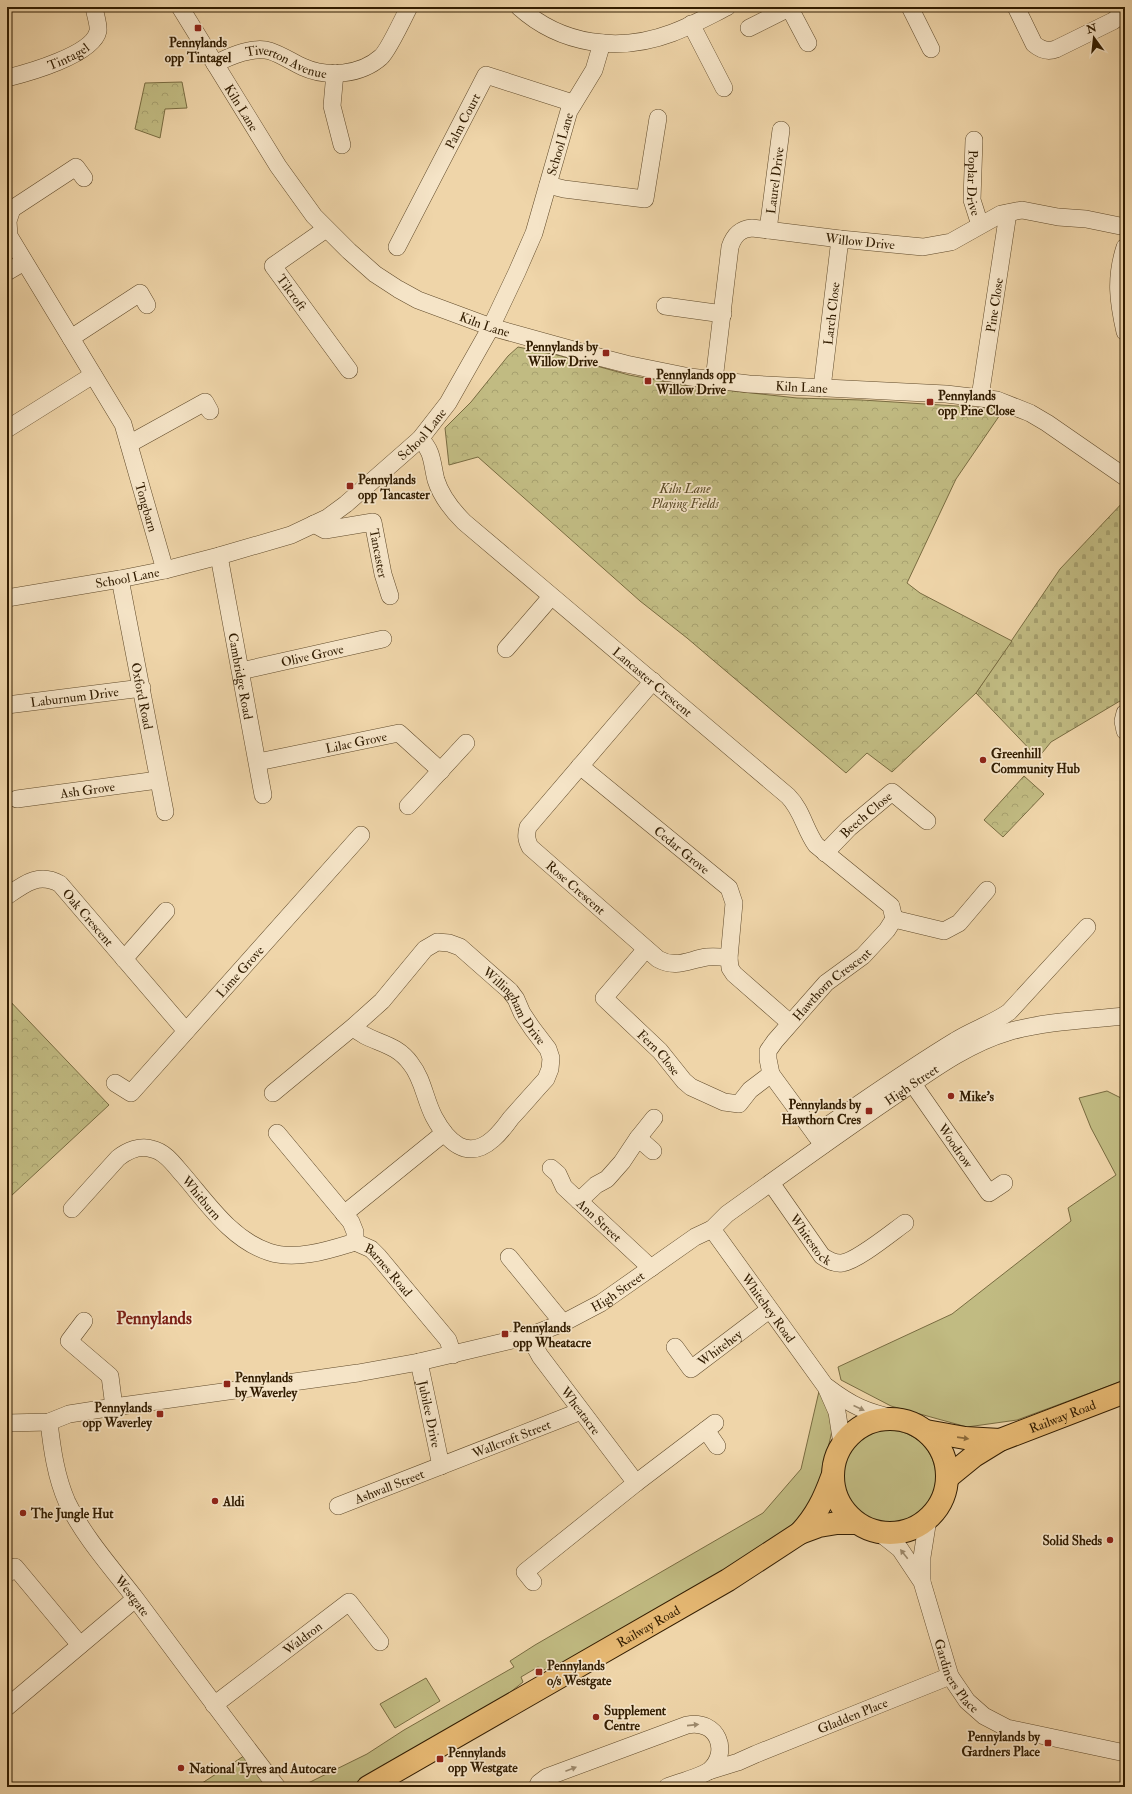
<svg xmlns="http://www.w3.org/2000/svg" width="1132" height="1794" viewBox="0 0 1132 1794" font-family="'IM FELL Double Pica',serif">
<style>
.green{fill:#c1bb82;stroke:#796c41}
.cemetery{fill:url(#cemetery-stones);stroke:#796c41}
.park{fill:url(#park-crowns);stroke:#796c41}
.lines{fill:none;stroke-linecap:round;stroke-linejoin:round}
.minor-casing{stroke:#604a2a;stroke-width:18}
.major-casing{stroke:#311c00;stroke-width:24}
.minor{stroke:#f5e4c7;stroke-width:17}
.major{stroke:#e8ba74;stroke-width:22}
.oneway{fill:#9d8a6d}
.oneway2{fill:#8c6b3a}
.poi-dot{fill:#8f2418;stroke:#f5e4c7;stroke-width:1.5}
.labels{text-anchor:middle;stroke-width:3.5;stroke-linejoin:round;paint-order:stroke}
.poi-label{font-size:13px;font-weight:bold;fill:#311c00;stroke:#f5e4c7;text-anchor:start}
.street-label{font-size:13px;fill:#311c00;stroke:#f5e4c7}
.park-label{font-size:13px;font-style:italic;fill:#5c4c27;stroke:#f5e4c7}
.district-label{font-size:17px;font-weight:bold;fill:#7a1f14;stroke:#f5e4c7}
</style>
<defs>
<pattern id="cemetery-stones" width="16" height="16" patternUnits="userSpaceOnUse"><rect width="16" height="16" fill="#c1bb82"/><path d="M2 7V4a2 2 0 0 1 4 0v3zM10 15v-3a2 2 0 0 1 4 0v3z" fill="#a6a06e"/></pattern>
<pattern id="park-crowns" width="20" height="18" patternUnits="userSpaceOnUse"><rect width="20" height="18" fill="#c1bb82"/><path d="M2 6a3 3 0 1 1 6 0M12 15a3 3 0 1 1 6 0" fill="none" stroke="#a6a06e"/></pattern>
</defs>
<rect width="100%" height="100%" fill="#efd5a9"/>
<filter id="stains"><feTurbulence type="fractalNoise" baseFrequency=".005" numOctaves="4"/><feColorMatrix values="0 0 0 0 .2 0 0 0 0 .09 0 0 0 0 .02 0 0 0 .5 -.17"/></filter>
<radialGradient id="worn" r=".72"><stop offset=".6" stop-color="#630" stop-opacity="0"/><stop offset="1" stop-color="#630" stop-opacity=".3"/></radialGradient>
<g class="green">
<path d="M1107,1091L1125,1100V1380L1017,1420L967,1427L891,1406L841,1380L838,1367L952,1314L1071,1221L1068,1208L1116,1175L1091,1128L1079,1098Z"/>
<path d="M820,1387L829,1403L832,1431L816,1499L805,1515L761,1549L573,1661L543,1670L538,1667L521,1677L523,1682L493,1706L352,1787H300L367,1754L404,1730L514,1667L510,1661L535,1645L763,1513L801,1469Z"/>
<circle cx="889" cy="1477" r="47"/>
<path d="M426,1678L440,1701L395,1728L380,1704Z"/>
<path d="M250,1752L277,1787H196Z"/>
</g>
<path class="cemetery" d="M1125,500V698L1051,742L1038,758L976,693L1060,569Z"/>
<g class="park">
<path d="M182,82L187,108L165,109L160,138L135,129L145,83Z"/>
<path d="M518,347L557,355L629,375L688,386L797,398L862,400L1004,409L956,479L907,583L920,593L1012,641L976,693L892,772L867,753L846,773L687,638L640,601L478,457L449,465L445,428L471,402L508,356Z"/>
<path d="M1024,776L1044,794L1003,837L984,820Z"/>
<path d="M7,998L109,1105L11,1196L7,1193Z"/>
</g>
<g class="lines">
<defs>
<g id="minor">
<path id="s1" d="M180,7L278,166L314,216L349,251L375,274L398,289L418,300L491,327L595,356L626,364L690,377L749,384L946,394L997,400L1030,413L1047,423L1125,477"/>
<path d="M519,7C561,45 619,53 672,33C691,26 709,16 727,7"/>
<path d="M789,7L808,43"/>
<path d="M910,7L931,49"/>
<path d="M1016,7L1034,44C1041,50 1048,52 1056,49L1113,21L1125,12"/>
<path d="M691,24L724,88"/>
<path d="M749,28L789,8"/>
<path id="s2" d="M215,64C230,56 254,46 270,51C282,55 292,62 303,67C327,78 361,75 381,57C388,51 404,17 409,7"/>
<path d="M335,73L332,106L342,145"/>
<path id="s3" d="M7,78C27,73 93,55 98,31C99,25 95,14 94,7"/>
<path id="s4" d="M974,140L972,200L980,225"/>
<path id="s5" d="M84,178L76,167L12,209L8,221L9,236L123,424L165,570"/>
<path d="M548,185L564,189L645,199L658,118"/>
<path id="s6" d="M326,229L273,266L349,370"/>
<path id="s7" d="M768,230L781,130"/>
<path id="s8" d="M397,247L486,75L573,103"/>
<path d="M1125,247C1115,278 1118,301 1125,332"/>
<path d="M7,272L24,262"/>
<path d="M665,306L723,314"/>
<path d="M71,338L140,293L147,305"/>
<path id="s9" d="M714,380L730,247C734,235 740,229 752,228L840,239L923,247L951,242L1001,214L1022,210L1058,217L1086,219L1125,227"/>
<path id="s10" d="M822,388L840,239"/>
<path id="s11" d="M980,397L1008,213"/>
<path d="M7,429L93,375"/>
<path id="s12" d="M420,439C433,450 432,465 436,480C441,496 452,510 464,522L788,796C802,810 805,830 816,845L891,906L894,919"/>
<path d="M129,444L205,402L210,411"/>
<path id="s13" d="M314,524L325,530L373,522L383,574L390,596"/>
<path id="s14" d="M219,556L263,795"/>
<path id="s15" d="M120,579L165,812"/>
<path id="s16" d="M7,598L120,579L165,570L219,556L291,535L327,518L346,504L420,439L448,403L491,327L517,272L534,233L569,111L594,70L602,43"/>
<path d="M506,649L551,597"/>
<path id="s17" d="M241,671L383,639"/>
<path id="s18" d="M653,681L528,827C526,835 526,839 530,847L658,959C676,969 688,960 707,957C715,956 722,957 729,958L730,968L734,974L790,1023"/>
<path id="s19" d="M7,705L142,688"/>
<path d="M1125,713L1123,721L1125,731"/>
<path id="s20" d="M258,762L399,733L441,771"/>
<path id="s21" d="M580,766L729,888L734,903L729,958"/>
<path id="s22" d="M17,799L158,780"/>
<path d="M408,806L466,743"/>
<path id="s23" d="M825,853L849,828L892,792L927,821"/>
<path id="s24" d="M7,896C24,884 39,872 60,884L186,1031"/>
<path id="s25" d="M646,949L604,998L660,1051L684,1081L691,1087L724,1102L739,1104L750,1090L771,1074"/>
<path d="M124,959L166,911"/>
<path id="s26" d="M115,1083L131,1093L361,835"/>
<path id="s27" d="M913,1084L989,1193L1004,1183"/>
<path id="s28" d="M273,1093L353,1027L382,1001L425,949L437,942L449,943L460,947L510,991L516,999L522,1013L532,1028L548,1049L551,1058L550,1069L546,1079C534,1092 523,1105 511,1118C506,1125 500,1133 493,1139C467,1162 447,1141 434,1117C425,1100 423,1079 411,1064C394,1040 370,1044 353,1027"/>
<path id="s29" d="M277,1133L351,1222L355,1232V1242L371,1249L378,1256L448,1340L453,1355"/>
<path d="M815,1134C861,1103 907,1070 955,1041C972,1030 992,1024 1009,1012L1087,927"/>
<path d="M638,1138L654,1118"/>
<path id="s30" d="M823,1145L771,1074L768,1059V1051L775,1041L826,983L863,956L887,930L894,919L944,931L959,923L987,890"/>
<path id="s31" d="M551,1168L558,1174L564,1187L651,1268"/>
<path id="s32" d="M771,1183L822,1256C828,1260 834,1264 842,1263C857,1261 891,1233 905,1223"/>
<path d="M579,1201L596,1185L607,1179L622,1162L638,1138L653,1151"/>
<path id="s33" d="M72,1209L118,1158C127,1151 140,1145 152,1149C166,1152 175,1166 184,1176C208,1204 232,1240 269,1252C296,1261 329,1250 355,1242"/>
<path d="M344,1214L444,1133"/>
<path id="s34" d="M712,1229L826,1387L837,1412L842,1444"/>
<path d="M509,1257L563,1323"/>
<path d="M84,1321L69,1341L110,1376L114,1407"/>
<path id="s35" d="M529,1336L540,1356L636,1483"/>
<path id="s36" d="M675,1347L691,1369L769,1310"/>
<path id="s37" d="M419,1362L441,1466"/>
<path d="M827,1387C852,1406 866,1412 897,1419"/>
<path id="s38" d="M49,1422C52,1449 56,1477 67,1502C84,1537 111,1567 135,1598C182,1661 229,1725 277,1787"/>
<path id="s39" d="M7,1423L49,1422L69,1414L114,1407L358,1373L419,1362L529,1336L563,1323L601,1303L695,1237L712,1229L727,1214C786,1172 843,1130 903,1090C935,1068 970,1043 1008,1032C1046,1021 1086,1020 1125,1016"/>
<path d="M706,1430L717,1446"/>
<path id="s40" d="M338,1506L581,1411"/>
<path id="s41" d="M880,1533L900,1549L922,1582L950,1676L967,1701L984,1716L1007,1728L1125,1753"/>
<path d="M7,1574L15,1567L80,1645"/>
<path d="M922,1580V1557L928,1519"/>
<path d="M533,1582L525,1572L636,1483L715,1423"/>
<path id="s42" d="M214,1705L349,1602L380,1642"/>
<path d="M7,1707L135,1599"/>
<path id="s43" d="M709,1771L738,1762L756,1754L950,1676"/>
<path d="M537,1787L539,1783L547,1777L687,1725C718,1719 730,1752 710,1770C703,1776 677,1783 667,1787"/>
</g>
<g id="major">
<circle cx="890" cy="1476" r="57"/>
<path d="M926,1431L965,1438L1000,1440"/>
<path id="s44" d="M947,1478L974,1456L1000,1440L1125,1392"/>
<path d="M800,1533C816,1516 824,1499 832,1477"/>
<path id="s45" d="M368,1787L728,1580L800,1533L819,1526L837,1523H855"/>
</g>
</defs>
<use href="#minor" class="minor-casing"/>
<use href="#major" class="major-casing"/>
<use href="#minor" class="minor"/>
<use href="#major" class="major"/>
</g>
<defs><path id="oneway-solid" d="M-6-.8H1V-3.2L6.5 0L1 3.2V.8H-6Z"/></defs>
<g class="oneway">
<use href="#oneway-solid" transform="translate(859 1408) rotate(24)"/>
<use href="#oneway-solid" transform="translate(904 1554) rotate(-128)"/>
<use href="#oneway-solid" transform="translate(693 1725) rotate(-6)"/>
<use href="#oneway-solid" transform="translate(571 1769) rotate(-21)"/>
</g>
<use class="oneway2" href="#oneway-solid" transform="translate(963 1438) rotate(8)"/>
<g class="poi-dot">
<rect x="194" y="24" width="8" height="8" rx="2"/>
<rect x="602" y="349" width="8" height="8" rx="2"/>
<rect x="644" y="377" width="8" height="8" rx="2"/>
<rect x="926" y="398" width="8" height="8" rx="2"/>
<rect x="346" y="482" width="8" height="8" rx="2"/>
<circle cx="983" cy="760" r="4"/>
<circle cx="951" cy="1096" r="4"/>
<rect x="865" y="1107" width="8" height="8" rx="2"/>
<rect x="501" y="1330" width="8" height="8" rx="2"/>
<rect x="223" y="1380" width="8" height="8" rx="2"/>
<rect x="156" y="1410" width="8" height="8" rx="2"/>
<circle cx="215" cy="1501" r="4"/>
<circle cx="23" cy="1513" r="4"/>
<circle cx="1110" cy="1540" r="4"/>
<rect x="535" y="1668" width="8" height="8" rx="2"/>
<circle cx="596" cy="1717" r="4"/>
<rect x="1044" y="1739" width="8" height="8" rx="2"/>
<rect x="436" y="1755" width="8" height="8" rx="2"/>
<circle cx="181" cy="1768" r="4"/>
</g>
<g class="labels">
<g class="poi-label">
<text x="198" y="47" text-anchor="middle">Pennylands<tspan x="198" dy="15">opp Tintagel</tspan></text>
<text x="598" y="351" text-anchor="end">Pennylands by<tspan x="598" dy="15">Willow Drive</tspan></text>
<text x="656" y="379">Pennylands opp<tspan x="656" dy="15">Willow Drive</tspan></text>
<text x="938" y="400">Pennylands<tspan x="938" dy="15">opp Pine Close</tspan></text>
<text x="358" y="484">Pennylands<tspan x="358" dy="15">opp Tancaster</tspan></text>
<text x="991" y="758">Greenhill<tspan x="991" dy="15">Community Hub</tspan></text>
<text x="959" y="1101">Mike's</text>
<text x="861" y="1109" text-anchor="end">Pennylands by<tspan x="861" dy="15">Hawthorn Cres</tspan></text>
<text x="513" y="1332">Pennylands<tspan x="513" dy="15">opp Wheatacre</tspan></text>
<text x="235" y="1382">Pennylands<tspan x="235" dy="15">by Waverley</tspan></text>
<text x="152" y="1412" text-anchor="end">Pennylands<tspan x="152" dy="15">opp Waverley</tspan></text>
<text x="223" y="1506">Aldi</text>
<text x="31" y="1518">The Jungle Hut</text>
<text x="1102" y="1545" text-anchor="end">Solid Sheds</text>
<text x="547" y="1670">Pennylands<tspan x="547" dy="15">o/s Westgate</tspan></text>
<text x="604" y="1715">Supplement<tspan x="604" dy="15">Centre</tspan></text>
<text x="1040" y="1741" text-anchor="end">Pennylands by<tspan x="1040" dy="15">Gardners Place</tspan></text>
<text x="448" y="1757">Pennylands<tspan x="448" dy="15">opp Westgate</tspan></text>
<text x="189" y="1773">National Tyres and Autocare</text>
</g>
<g class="street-label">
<text dy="5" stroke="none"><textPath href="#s3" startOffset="65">Tintagel</textPath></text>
<text dy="5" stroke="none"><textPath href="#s2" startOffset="76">Tiverton Avenue</textPath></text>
<text dy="5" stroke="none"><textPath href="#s1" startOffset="118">Kiln Lane</textPath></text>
<text dy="5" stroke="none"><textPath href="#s8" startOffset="142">Palm Court</textPath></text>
<text dy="5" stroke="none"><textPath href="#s16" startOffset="782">School Lane</textPath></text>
<text dy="5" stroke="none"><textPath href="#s7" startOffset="50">Laurel Drive</textPath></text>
<text dy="5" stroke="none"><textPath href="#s4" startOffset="43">Poplar Drive</textPath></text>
<text dy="5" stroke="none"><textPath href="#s9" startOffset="274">Willow Drive</textPath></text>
<text dy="5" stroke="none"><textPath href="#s6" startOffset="97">Tilcroft</textPath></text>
<text dy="5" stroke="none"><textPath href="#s11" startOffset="93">Pine Close</textPath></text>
<text dy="5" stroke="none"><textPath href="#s10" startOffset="75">Larch Close</textPath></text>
<text dy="5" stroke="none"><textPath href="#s1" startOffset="454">Kiln Lane</textPath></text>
<text dy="5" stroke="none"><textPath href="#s1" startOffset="778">Kiln Lane</textPath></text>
<text dy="5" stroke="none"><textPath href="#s16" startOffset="458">School Lane</textPath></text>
<text dy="5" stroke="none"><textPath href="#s5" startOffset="424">Tongbarn</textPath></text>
<text dy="5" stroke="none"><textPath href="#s13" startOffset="93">Tancaster</textPath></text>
<text dy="5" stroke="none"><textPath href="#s16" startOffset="122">School Lane</textPath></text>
<text dy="5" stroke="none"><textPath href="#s17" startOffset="73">Olive Grove</textPath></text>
<text dy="5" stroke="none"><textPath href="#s14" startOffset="122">Cambridge Road</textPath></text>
<text dy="5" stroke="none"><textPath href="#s12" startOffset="343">Lancaster Crescent</textPath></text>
<text dy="5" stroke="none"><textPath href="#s15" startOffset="119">Oxford Road</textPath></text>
<text dy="5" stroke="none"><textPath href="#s19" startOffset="68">Laburnum Drive</textPath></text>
<text dy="5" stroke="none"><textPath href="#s20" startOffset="100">Lilac Grove</textPath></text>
<text dy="5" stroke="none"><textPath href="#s22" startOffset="71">Ash Grove</textPath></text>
<text dy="5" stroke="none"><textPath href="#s23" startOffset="56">Beech Close</textPath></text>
<text dy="5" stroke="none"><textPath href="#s21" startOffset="132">Cedar Grove</textPath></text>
<text dy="5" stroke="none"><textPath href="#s18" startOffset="274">Rose Crescent</textPath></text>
<text dy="5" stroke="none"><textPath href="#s24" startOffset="102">Oak Crescent</textPath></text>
<text dy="5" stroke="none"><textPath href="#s26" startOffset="182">Lime Grove</textPath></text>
<text dy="5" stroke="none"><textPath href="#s30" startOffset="204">Hawthorn Crescent</textPath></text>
<text dy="5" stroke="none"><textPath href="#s28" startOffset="329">Willingham Drive</textPath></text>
<text dy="5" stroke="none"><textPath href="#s25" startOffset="142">Fern Close</textPath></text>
<text dy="5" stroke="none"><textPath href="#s39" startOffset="990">High Street</textPath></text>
<text dy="5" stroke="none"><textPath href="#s27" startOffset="75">Woodrow</textPath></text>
<text dy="5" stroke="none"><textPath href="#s33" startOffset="176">Whitburn</textPath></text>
<text dy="5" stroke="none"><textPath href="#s31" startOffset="72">Ann Street</textPath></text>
<text dy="5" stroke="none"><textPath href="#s32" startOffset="69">Whitestock</textPath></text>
<text dy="5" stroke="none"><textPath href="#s29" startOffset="181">Barnes Road</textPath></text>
<text dy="5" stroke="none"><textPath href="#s39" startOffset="630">High Street</textPath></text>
<text dy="5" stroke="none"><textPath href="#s34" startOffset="97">Whitehey Road</textPath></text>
<text dy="5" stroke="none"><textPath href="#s36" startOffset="63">Whitehey</textPath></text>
<text dy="5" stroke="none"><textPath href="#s35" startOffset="91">Wheatacre</textPath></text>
<text dy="5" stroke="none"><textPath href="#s37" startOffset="53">Jubilee Drive</textPath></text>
<text dy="5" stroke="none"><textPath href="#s44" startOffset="132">Railway Road</textPath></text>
<text dy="5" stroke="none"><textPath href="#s40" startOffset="186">Wallcroft Street</textPath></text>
<text dy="5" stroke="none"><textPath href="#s40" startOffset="55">Ashwall Street</textPath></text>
<text dy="5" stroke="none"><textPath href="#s38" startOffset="197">Westgate</textPath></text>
<text dy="5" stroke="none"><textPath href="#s45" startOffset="323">Railway Road</textPath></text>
<text dy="5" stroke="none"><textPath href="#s42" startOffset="111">Waldron</textPath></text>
<text dy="5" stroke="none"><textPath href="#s41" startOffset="166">Gardiners Place</textPath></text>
<text dy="5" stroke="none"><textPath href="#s43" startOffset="154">Gladden Place</textPath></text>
</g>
<g class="park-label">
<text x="685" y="493">Kiln Lane<tspan x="685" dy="15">Playing Fields</tspan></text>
</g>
<g class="district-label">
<text x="154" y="1324">Pennylands</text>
</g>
</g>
<rect width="1132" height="1794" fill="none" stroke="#efd5a9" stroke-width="24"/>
<rect x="8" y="8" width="1116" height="1778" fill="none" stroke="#311c00" stroke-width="2"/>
<rect x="12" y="12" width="1108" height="1770" fill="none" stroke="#311c00"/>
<g transform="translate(1094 38) rotate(345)" stroke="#f5e4c7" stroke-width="3" paint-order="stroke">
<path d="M0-3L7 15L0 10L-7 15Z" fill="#311c00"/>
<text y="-6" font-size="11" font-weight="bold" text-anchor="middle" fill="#311c00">N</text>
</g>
<rect width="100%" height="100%" filter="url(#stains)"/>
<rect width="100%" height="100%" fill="url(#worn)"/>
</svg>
